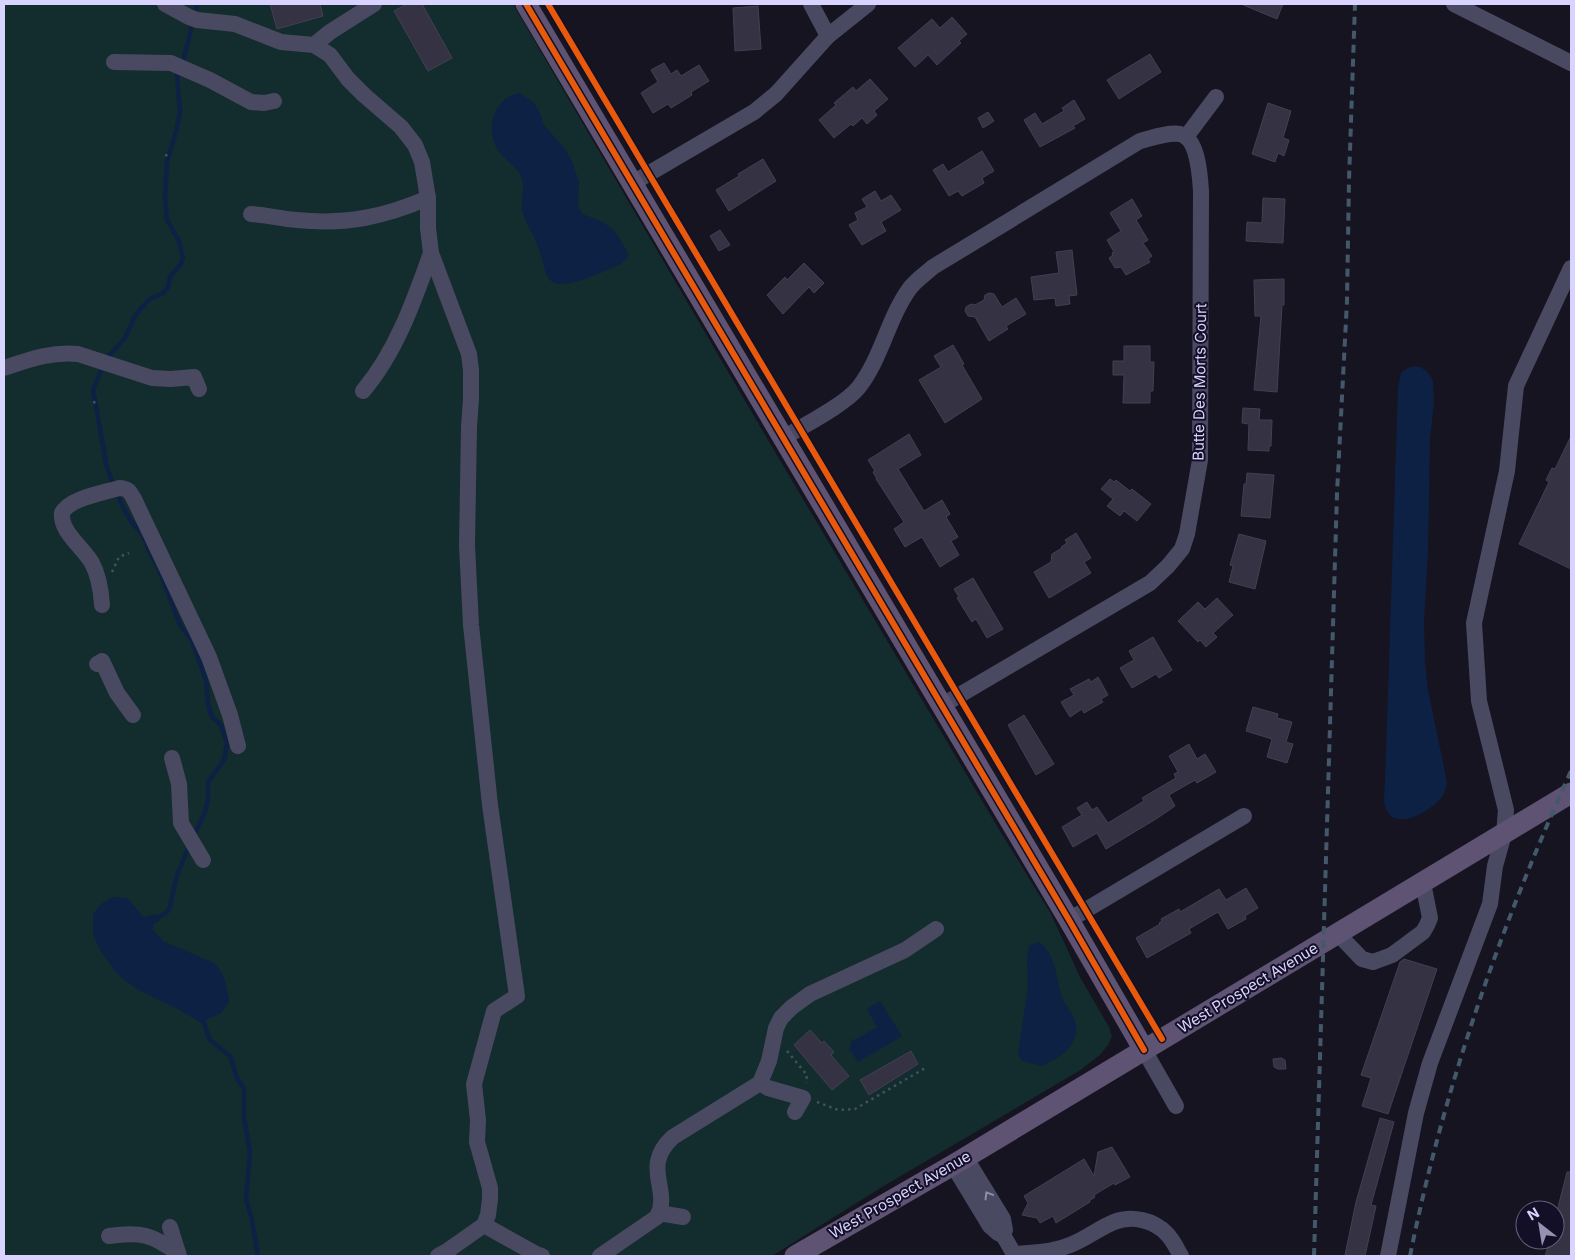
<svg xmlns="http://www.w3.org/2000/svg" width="1575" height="1260" viewBox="0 0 1575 1260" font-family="Inter,sans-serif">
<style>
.green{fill:#132c2d}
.water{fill:#0d2144}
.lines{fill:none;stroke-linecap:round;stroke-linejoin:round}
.stream{stroke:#0d2144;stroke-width:4.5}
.building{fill:#343243;stroke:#433f54}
.path{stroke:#44505f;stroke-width:2.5;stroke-dasharray:2.5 4;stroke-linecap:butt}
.minor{stroke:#4a4962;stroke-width:16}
.major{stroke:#5e5373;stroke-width:21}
.rail{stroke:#43596b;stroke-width:4;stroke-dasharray:8 6;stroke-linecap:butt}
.cycleway-casing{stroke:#130f26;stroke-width:9}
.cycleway{stroke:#e8590c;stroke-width:6}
.oneway{stroke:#928eb0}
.labels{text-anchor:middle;stroke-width:4;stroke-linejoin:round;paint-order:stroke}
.street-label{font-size:15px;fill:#d9d4ff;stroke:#130f26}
</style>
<rect width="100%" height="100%" fill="#161421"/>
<path class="green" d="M4,4H513L765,435L1000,831L1051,914L1080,977L1109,1027L1112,1036L1108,1045L1100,1055L1079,1071L882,1187L772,1256H4Z"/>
<g class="water">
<path d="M520,93L534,103L540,113L544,125L565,149L572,161L579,182L578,205L582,214L601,221L614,230L627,251L628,257L621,264C607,270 566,290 553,282C547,279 545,272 544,266C542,259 540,251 537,244C533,232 524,222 522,209C521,199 525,188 522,179C518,166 504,160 498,150C484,129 494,97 520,93Z"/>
<path d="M1414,366L1420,367L1427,371L1433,381L1434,403L1430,438L1428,553L1424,623L1425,663L1428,690L1447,782C1446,787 1445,793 1442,797C1431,811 1393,834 1385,806C1383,800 1385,789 1385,782L1398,388L1401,373L1408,368Z"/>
<path d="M113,897L127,898L144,917L157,914L160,920L154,924L152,929L163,941L214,963C225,973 227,987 229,1002L221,1013L208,1019L203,1024L178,1009L141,991L125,981L115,971L100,950L93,934V914L101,904Z"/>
<path d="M1038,942C1056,952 1056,979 1062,997C1068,1011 1080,1019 1075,1036C1071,1052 1056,1059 1042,1066L1022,1061L1018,1055L1028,986L1027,961L1029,946Z"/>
<path d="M880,1001L902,1036L858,1062L852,1052H849L852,1039L855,1040L877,1027L867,1009Z"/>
</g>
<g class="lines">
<g class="stream">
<path d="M195,15L197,4"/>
<path d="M106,359L125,338L135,316L143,306L150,299L163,293L168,287L170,277L181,264L183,259L179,241L167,220L165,198L167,161L176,132L180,112L177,76L183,62L193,22"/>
<path d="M103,366L93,390L107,468L122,505L131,521L143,535L149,551L158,567L180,625L192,641L206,680L208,704L212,717L221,725L227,744L224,760L208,782V800L205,812L194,835"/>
<path d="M154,920L166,913L170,907L176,878L190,844"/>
<path d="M203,1019L209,1039L231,1057L236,1076L244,1089V1118L250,1152L246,1199L252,1220L258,1256"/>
</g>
</g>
<g class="building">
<path d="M270,4H320L323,16L277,29Z"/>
<path d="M407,4H422L452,58L428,71L394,11Z"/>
<path d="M1241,4H1283L1277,19Z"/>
<path d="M758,6L761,49L735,51L733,8Z"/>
<path d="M952,17L967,34L959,41L961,43L937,65L928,55L915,67L898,48L932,19L940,28Z"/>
<path d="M1150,54L1161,72L1119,99L1107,80Z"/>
<path d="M664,63L671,74L677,70L681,76L699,65L709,81L691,92L692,95L671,108L668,104L653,113L641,93L658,82L651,70Z"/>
<path d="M870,79L888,99L874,111L877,115L867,124L862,118L853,126L851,124L834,138L819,120L836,105L834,103L853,87L856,91Z"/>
<path d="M1074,100L1085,119L1073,126L1075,128L1040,147L1024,120L1035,113L1042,124L1064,111L1062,108Z"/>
<path d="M1268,103L1291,111L1283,138L1289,140L1284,156L1278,153L1275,162L1252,154Z"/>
<path d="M988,112L994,121L983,128L978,118Z"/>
<path d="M982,151L994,171L982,178L984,183L962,196L958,191L949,196L933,170L943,164L948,172Z"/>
<path d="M763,159L776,181L729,211L716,190L739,176L738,174Z"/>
<path d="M875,191L881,201L891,195L901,210L881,222L886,231L862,245L849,225L858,220L855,213L867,207L862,199Z"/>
<path d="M1263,198L1285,199L1283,243L1246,241L1247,222L1262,223Z"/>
<path d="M1132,199L1142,216L1136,220L1148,240L1143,243L1152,256L1148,259L1150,262L1126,275L1121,267L1115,268L1109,258L1113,255L1112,253L1114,252L1107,240L1121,231L1110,213Z"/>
<path d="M720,230L730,245L719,251L710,236Z"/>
<path d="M1072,250L1077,295L1069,296L1070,304L1056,306L1055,298L1034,300L1031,277L1059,273L1056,252Z"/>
<path d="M804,263L824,283L814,293L809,287L783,314L767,295L785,277L787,280Z"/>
<path d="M1284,279V305H1282L1277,392L1254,390L1261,316H1255L1254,280Z"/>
<path d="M989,293L994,294L1002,307L1016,298L1026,314L1006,326L1008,329L989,341L975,317L968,316L965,311L966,307L971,304L975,305L984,300L985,295Z"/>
<path d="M953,345L964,364L962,365L982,399L945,423L919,380L941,367L934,356Z"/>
<path d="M1124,346H1150V362H1154L1153,391H1150V403H1123L1124,375H1113V361H1124Z"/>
<path d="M1243,408L1260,409L1259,420H1272L1271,446H1269V451L1248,450L1249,424L1242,423Z"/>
<path d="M909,434L921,455L898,469L924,511L942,500L950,514L946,517L958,537L951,541L959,555L940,567L922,537L905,547L894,529L904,522L876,479H877L873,472L875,471L868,460Z"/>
<path d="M1571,436V569L1519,544L1549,482L1546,480L1552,468L1555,469Z"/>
<path d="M1247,473L1274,475L1270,518L1241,516L1244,484H1246Z"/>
<path d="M1110,479L1114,482L1116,480L1130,491L1132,489L1151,504L1137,521L1124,511L1120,516L1107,506L1113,499L1101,489Z"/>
<path d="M1076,533L1091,558L1084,562L1091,573L1049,598L1034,572L1051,562L1052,554L1062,548L1061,547L1067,543L1065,540Z"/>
<path d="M1239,534L1266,541L1255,589L1229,582L1233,566L1230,565Z"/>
<path d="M973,578L1003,629L987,638L976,619L972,622L957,598L959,597L954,589Z"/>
<path d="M1217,598L1233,615L1213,633L1217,637L1206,647L1200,640L1198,642L1178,621L1198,602L1205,609Z"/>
<path d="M1153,637L1172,670L1159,678L1156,674L1132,688L1120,668L1134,660L1129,651Z"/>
<path d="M1098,677L1108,695L1101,699L1103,702L1084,713L1082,709L1070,717L1061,702L1074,695L1070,689L1089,679L1091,682Z"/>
<path d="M1253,707L1278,714L1277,718L1292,722L1286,742L1293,744L1287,763L1267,757L1272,739L1246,731Z"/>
<path d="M1024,715L1054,764L1036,775L1008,725Z"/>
<path d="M1189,744L1197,759L1205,754L1216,772L1197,783L1195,780L1169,795L1175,806L1156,819L1106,849L1097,833L1073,847L1062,827L1082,815L1077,808L1087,802L1092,810L1097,807L1108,823L1144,801L1142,798L1176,778L1174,774L1178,772L1169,756Z"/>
<path d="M1246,888L1258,908L1245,916L1246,919L1228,929L1218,912L1189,929L1191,933L1147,958L1136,938L1160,924L1159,923L1162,921L1161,919L1179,909L1180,912L1219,889L1226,900Z"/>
<path d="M1404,959L1437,969L1388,1114L1362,1106L1371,1078L1361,1075L1400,962Z"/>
<path d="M810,1030L822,1043L824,1041L834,1052L831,1055L849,1076L832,1090L794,1045Z"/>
<path d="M911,1051L918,1064L869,1095L860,1080Z"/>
<path d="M1281,1058L1285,1060L1286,1069H1278L1274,1067L1273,1059Z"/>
<path d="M1380,1118L1394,1122L1371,1205L1376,1206L1365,1256L1345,1255L1356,1202Z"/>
<path d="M1112,1147L1130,1177L1115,1185L1114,1183L1094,1195L1095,1197L1089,1201L1090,1202L1056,1223L1053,1216L1040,1223L1037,1218L1022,1215L1028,1203L1024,1196L1084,1159L1094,1176L1098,1152Z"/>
<path d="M1567,1172H1571V1256H1545L1550,1240H1555V1219Z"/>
</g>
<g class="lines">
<g class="path">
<path d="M165,155L171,156"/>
<path d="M93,402L98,403"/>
<path d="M112,572L119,557L129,553"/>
<path d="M787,1051L807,1075L806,1083"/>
<path d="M817,1102L838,1110L855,1109L927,1067"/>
</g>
<g class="minor">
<path d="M165,4L189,17L197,20L235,24L281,42L314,45L330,55L348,79L364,95L401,127L415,145L422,162L428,198V228L431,253L469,354L471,370V399L469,427L467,545L471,625L490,805L517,996L494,1011L474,1084L478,1120L477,1142L490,1188V1199L488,1215L484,1225L447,1251L438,1256"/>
<path d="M811,4L828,36"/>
<path d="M1454,4L1571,63"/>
<path d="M314,45L330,32L374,4"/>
<path d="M114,62L171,63L210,80L251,102L264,103L274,101"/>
<path d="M1186,137L1216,97"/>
<path d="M631,184L754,112L776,94L828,36L868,4"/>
<path d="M251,214C267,215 282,219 297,220C346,225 384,217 428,198"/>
<path d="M4,368C28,360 52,351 78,354L152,378L171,379L194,377L199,389"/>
<path d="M363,391C396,352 414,301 431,253"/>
<path d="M783,438C803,426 846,404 859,387C882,357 888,318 910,288C916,280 925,274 933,267L1140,141C1152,138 1168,132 1180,134C1198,138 1200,176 1201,191L1200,460L1187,534L1182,549L1168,566L1150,583L941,706"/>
<path d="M102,605C101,590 99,576 92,563C83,547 60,532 62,513C69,498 104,493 119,488C128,488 130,492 134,499L209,657L230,715L238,746"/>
<path d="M97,664L102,661L117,693L133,715"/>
<path d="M172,758L179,784L181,823L203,860"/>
<path d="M1069,920L1244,816"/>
<path d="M1338,934L1362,959L1373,962L1392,955L1423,932L1427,925L1430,918L1423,883"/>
<path d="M1144,1050L1176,1106"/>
<path d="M760,1083L768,1088L803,1098L795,1112"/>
<path d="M965,1157L1003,1219L1005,1230L1003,1235L1014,1254L1013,1256"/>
<path d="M953,1165L990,1226L998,1233L1003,1235"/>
<path d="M659,1213L683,1217"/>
<path d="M484,1225L536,1254L542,1256"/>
<path d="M170,1227L179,1256"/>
<path d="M109,1236C141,1231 152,1235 178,1253"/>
<path d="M1014,1254C1033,1253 1052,1252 1070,1245C1086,1239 1099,1228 1114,1222C1132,1215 1154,1220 1167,1234C1173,1240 1177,1249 1181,1256"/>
<path d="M600,1256L657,1217C672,1190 640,1167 673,1137L760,1083L769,1061L776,1028L781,1018L792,1007L810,994L905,950L936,929"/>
<path d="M1388,1256L1416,1113L1430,1063L1490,904L1495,866L1504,834L1506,810L1479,701L1474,623L1507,471L1516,386L1571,268"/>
</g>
<g class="major">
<path d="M526,4L1069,920L1144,1050"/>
<path d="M795,1256L953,1165L1571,793"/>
</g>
<g class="rail">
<path d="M1314,1256L1337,493L1347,301L1349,180L1355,4"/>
<path d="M1410,1256C1444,1087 1500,928 1571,771"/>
</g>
<defs>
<g id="cycleway">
<path d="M526,4L1069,920L1144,1050"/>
<path d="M548,4L1162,1039"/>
</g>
</defs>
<use href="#cycleway" class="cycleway-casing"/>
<use href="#cycleway" class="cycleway"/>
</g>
<defs><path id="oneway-chevron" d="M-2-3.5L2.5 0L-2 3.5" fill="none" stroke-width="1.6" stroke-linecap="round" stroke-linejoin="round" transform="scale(1.25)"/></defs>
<use class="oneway" href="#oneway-chevron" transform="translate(988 1195) rotate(-121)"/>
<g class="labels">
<g class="street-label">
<text transform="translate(1200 382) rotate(-89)" y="5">Butte Des Morts Court</text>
<text transform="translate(1248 988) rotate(-31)" y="5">West Prospect Avenue</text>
<text transform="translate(900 1195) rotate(-30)" y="5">West Prospect Avenue</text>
</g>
</g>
<rect width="1575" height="1260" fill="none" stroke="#d9d4ff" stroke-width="10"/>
<g transform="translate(1540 1225) rotate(329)"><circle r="24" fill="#130f26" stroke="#625e7d"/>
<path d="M0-4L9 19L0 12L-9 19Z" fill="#9591b1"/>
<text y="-8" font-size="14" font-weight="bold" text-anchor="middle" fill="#d9d4ff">N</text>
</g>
</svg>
